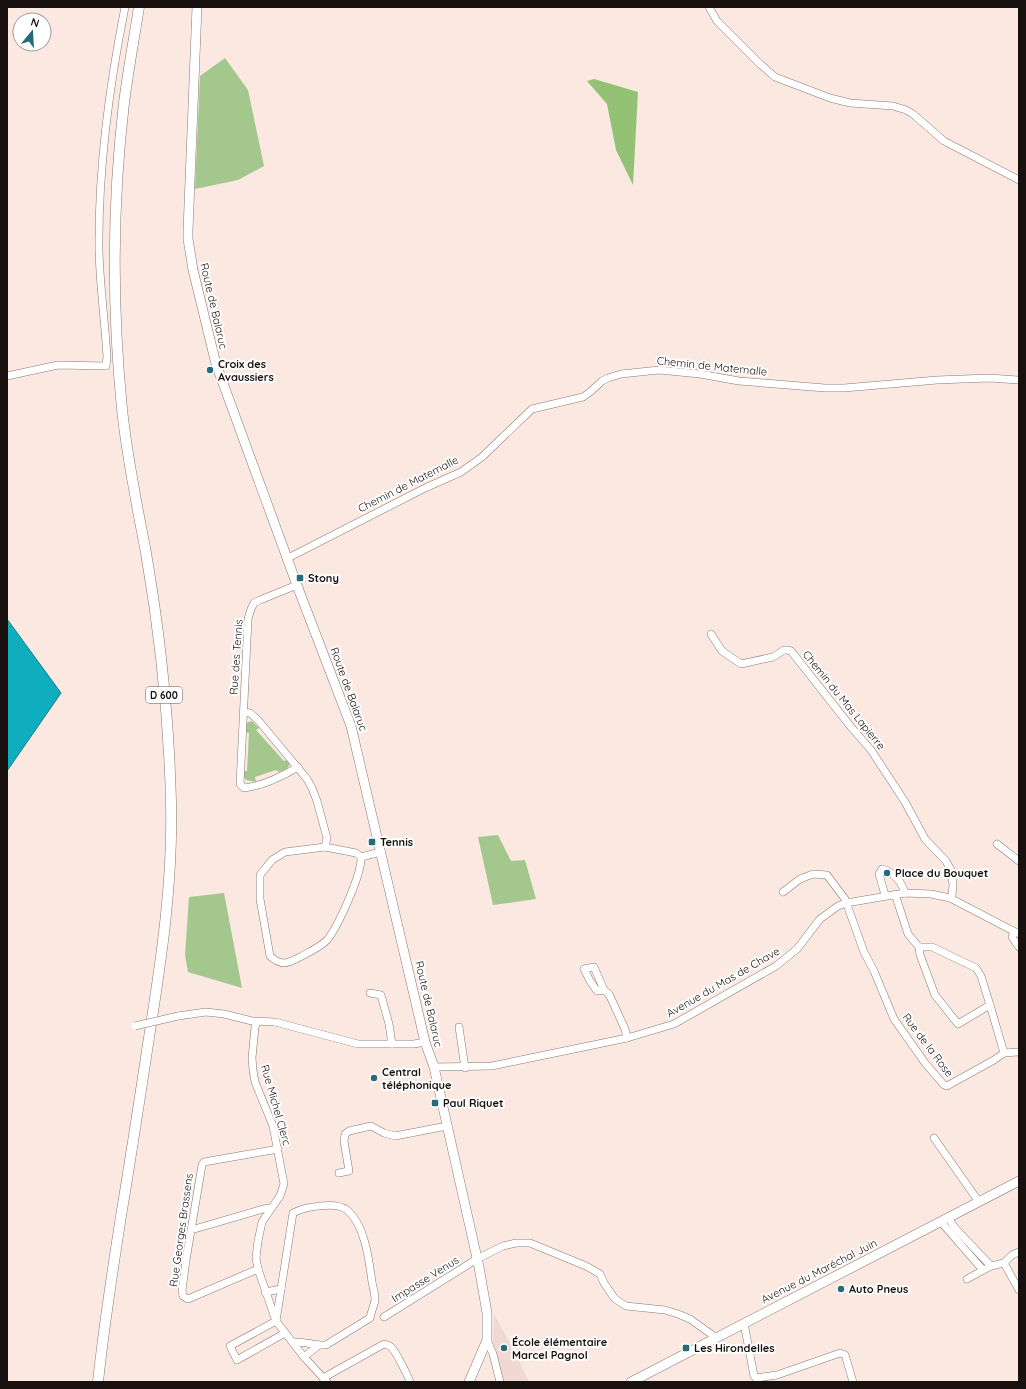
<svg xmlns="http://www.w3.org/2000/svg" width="1026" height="1389" viewBox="0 0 1026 1389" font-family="Quicksand,sans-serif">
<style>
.education{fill:#f2d8d2}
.green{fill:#a4c78e}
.forest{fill:#93c275}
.water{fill:#0faebf;stroke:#127f8a}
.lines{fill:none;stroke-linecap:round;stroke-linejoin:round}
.street-casing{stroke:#897973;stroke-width:8}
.secondary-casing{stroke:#897973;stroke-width:10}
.primary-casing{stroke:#897973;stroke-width:11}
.street{stroke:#fff;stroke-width:7}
.secondary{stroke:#fff;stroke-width:9}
.primary{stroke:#fff;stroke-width:10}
.street-bridge-casing{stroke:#897973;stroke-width:8;stroke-linecap:butt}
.street-bridge{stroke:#fff;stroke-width:7}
.poi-dot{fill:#246c79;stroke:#fff;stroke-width:1.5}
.labels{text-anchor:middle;stroke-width:4;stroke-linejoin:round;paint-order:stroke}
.shield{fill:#fff;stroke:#5d5857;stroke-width:1}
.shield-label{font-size:10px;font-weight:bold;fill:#18110f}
.street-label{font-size:11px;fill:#18110f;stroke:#fff}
.poi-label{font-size:11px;font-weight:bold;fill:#18110f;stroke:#fff;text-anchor:start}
</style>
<rect width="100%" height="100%" fill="#fae8e1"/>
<path class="education" d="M494,1314L516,1355L529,1382H503L494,1344L491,1342L493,1338Z"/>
<g class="green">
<path d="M225,58L248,90L264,166L238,180L195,189L200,76Z"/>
<path d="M252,721L259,728L256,730L284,761L289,759C291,768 286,770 279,772L276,770L255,777L256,782L246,780L243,775L242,771H247L249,733L245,732L246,723Z"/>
<path d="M498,835L511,861L525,860L536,899L493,905L478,837Z"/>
<path d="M224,893L242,988L188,972L185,955L189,897Z"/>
</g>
<path class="forest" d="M594,79L638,92L633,185L616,150L607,104L587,81Z"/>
<path class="water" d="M7,619L61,693L7,771Z"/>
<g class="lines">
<defs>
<g id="street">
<path d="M709,7L717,21L759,63L775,77L830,98L850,103L893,106L906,110L913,114L944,141L1019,180"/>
<path d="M7,376L58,365L106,366L107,357C105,322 100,287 99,251C98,169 109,87 125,7"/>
<path d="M288,558L425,488L461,472L482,457L532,409L583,397L590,392L602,381L608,378L621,374L659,370L700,374L739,381L825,388H844L937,380L989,378L1019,380"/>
<path d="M297,585L260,600L254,603L251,609L248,619L240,784L244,788C263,786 281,777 298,767"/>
<path d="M711,634L722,651L741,664L773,657L784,650H787L791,651L851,727L871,750L905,802L925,839L946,861L951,870L953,885L952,895L950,898"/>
<path d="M244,712L250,713L258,720L307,779L312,788L317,801L327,838L325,847"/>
<path d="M997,844L1019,861"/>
<path d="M361,857C362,874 339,924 328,939C321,947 309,952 300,957C287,964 281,966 270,956L260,899V875L272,860L285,852L325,847L356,853L361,857L381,852"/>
<path d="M783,892L800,879L813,874L827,875L845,899L864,952L874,971L894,1019L925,1063L944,1085L947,1086L994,1060L1004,1053L990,1005L981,976L976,968L932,947H919"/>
<path d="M895,894L908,934L919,947L920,955L935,995L958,1024L990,1005"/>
<path d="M885,895L879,874L882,869C893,872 901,881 905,893"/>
<path d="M1014,932L1012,937L1019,947"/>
<path d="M604,990L597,991L590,981L584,969L594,967L604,990L609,994L625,1029L627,1038"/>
<path d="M370,993L381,995L389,1024L392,1044"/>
<path d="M178,1016L206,1012L224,1014L252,1021L275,1022L358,1044H414L425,1042"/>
<path d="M257,1022L255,1027L252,1058L253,1070L255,1082L273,1126L284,1184L280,1196L262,1222L258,1241L256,1258L258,1269L276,1321L304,1357L327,1382"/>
<path d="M459,1027L465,1068"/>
<path d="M1004,1053L1019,1052"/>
<path d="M434,1067L492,1066L627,1038L674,1024L776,966L797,949L820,919L838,906L846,903L905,893L931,894L950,898L1019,934"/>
<path d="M934,1138L979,1202"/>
<path d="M339,1173L349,1171L344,1141L345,1134L349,1131L371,1126L384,1133L395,1136L447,1126"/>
<path d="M948,1218L955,1228L991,1266"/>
<path d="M941,1222L983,1270"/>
<path d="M191,1230L263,1209L271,1208"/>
<path d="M1004,1263L1019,1290"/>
<path d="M258,1269L188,1299L183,1296L182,1291L186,1260L202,1165L204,1162L278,1149"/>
<path d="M967,1279L991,1266L1004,1263L1012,1255L1019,1252"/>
<path d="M265,1292L281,1289"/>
<path d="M384,1317L477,1259L503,1246L516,1243H530L586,1266L600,1274L604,1283L615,1299L626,1306L665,1310L678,1314L690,1319L711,1334L715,1338"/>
<path d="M744,1323L754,1376L756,1378L777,1375L840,1353L845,1355L846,1358L853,1382"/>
<path d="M285,1333L237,1360L230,1346L276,1321L293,1213C304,1207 336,1201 347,1210C365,1225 369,1260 372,1282C373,1287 375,1294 375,1300C374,1306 371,1312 370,1318L326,1345C315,1346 304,1341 293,1342"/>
<path d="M487,1340L493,1354L500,1382"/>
<path d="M304,1357L319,1345"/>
<path d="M323,1378L384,1344C387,1345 390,1345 392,1348C396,1352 409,1378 410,1382"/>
</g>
<g id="secondary">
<path d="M197,7L188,230V239L193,270L216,364L298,588L351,726L425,1042L434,1067L479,1267L487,1313V1340L469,1382"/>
<path d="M631,1382L1019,1181"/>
</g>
<path id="primary" d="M98,1382C104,1324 113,1267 122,1210C132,1150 141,1090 150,1031C162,955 173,879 171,802C169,720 160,634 146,553C137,505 127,458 122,409C112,307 112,205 124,103C128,71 134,39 139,7"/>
</defs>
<use href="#street" class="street-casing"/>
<use href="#secondary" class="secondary-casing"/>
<use href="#primary" class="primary-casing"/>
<use href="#street" class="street"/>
<use href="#secondary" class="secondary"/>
<use href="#primary" class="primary"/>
<defs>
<path id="street-bridge" d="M135,1026L178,1016"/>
</defs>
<use href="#street-bridge" class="street-bridge-casing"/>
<use href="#street-bridge" class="street-bridge"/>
</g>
<g class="poi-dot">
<circle cx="210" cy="370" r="4"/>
<rect x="296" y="574" width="8" height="8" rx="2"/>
<rect x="368" y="838" width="8" height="8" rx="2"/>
<circle cx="887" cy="873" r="4"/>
<circle cx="374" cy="1078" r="4"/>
<rect x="431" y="1099" width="8" height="8" rx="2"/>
<circle cx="841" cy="1289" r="4"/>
<circle cx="504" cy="1348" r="4"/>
<rect x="682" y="1344" width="8" height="8" rx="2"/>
</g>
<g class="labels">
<rect class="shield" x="146" y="687" width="36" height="16" rx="3"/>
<g class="shield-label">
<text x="164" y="699">D 600</text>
</g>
<g class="street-label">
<text transform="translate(214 306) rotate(77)" y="4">Route de Balaruc</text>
<text transform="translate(712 366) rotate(6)" y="4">Chemin de Matemalle</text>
<text transform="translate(408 484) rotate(-27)" y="4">Chemin de Matemalle</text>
<text transform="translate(236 657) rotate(-86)" y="4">Rue des Tennis</text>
<text transform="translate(349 689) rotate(70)" y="4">Route de Balaruc</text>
<text transform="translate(844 700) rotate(51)" y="4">Chemin du Mas Lapierre</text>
<text transform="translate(723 982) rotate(-30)" y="4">Avenue du Mas de Chave</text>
<text transform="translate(429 1004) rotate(77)" y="4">Route de Balaruc</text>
<text transform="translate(928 1045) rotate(53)" y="4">Rue de la Rose</text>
<text transform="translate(276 1105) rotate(74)" y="4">Rue Michel Clerc</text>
<text transform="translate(181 1230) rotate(-82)" y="4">Rue Georges Brassens</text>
<text transform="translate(819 1271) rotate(-27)" y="4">Avenue du Maréchal Juin</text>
<text transform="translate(425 1279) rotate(-32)" y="4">Impasse Venus</text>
</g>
<g class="poi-label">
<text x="218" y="368">Croix des<tspan x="218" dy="13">Avaussiers</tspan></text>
<text x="308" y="582">Stony</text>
<text x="380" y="846">Tennis</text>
<text x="895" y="877">Place du Bouquet</text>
<text x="382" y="1076">Central<tspan x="382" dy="13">téléphonique</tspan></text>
<text x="443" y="1107">Paul Riquet</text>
<text x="849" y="1293">Auto Pneus</text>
<text x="512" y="1346">École élémentaire<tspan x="512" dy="13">Marcel Pagnol</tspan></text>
<text x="694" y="1352">Les Hirondelles</text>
</g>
</g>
<rect width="1026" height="1389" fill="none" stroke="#18110f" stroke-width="16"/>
<g transform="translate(32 32) rotate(18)"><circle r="19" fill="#ffffff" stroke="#a3a09f"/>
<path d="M0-3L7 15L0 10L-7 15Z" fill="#246c79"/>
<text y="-6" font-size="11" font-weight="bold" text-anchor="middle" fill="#18110f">N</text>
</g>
</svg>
